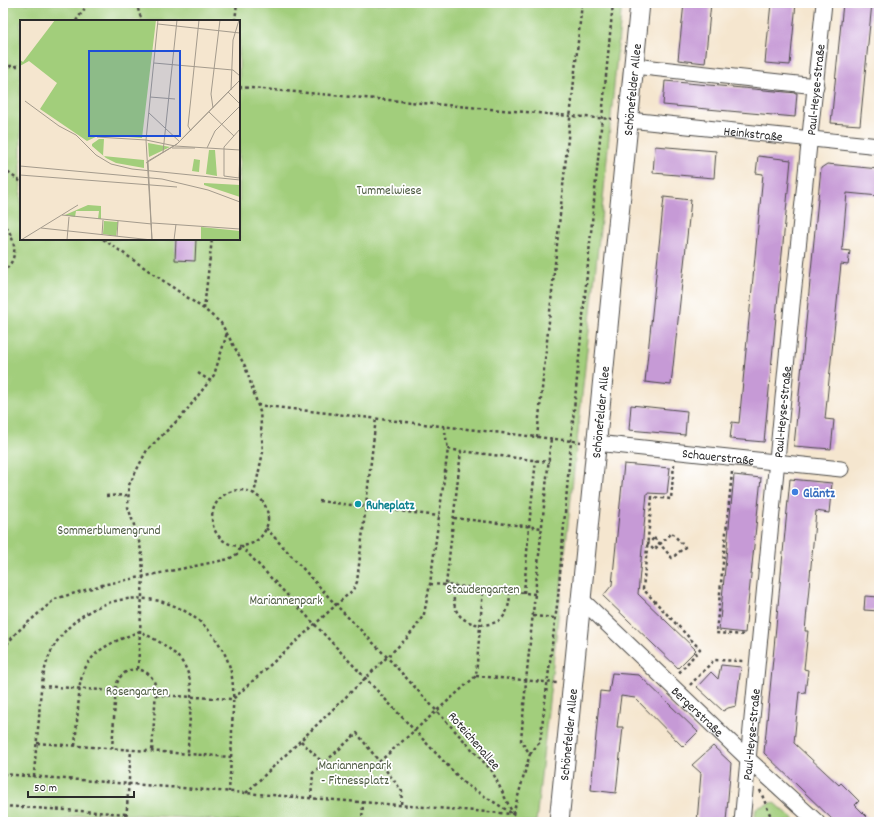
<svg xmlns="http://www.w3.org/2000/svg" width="882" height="825" viewBox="0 0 882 825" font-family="Dekko,sans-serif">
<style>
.green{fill:#a2ce7b;stroke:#667c53;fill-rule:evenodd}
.building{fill:#c69ad6}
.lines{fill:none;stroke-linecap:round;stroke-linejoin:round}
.minor-casing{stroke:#494744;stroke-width:17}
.major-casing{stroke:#494744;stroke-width:21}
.path{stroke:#494744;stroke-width:2.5;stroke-dasharray:3 3;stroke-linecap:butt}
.minor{stroke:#fff;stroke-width:15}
.major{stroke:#fff;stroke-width:19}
.shop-dot{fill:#3f7fe0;stroke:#fff;stroke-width:1.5}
.culture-dot{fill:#0f9aa8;stroke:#fff;stroke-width:1.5}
.labels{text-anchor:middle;stroke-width:3.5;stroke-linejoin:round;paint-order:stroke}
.street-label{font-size:13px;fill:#2b2b2b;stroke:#fff}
.park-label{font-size:13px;fill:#4f5c43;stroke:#fff}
.shop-label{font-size:13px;font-weight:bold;fill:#366cbe;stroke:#fff;text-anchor:start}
.culture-label{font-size:13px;font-weight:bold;fill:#0d838f;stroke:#fff;text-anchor:start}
.inset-road{fill:none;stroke:#a49b8d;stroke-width:1}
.view{fill:#1d4ed8;fill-opacity:0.15;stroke:#1d4ed8;stroke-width:2}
.inset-edge{fill:none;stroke:#2b2b2b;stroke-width:2}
</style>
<rect width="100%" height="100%" fill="#fff"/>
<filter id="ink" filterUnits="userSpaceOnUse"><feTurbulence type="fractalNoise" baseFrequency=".025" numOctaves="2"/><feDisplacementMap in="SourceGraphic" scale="8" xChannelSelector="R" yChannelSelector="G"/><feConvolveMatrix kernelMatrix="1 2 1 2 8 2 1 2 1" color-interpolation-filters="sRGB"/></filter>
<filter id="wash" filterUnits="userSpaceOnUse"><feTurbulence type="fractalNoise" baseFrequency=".012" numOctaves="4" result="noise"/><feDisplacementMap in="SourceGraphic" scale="16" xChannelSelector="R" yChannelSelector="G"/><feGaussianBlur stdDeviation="0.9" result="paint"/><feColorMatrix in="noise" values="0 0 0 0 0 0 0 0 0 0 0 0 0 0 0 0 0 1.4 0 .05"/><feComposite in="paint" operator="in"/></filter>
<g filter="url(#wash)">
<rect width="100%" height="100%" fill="#f5e6cf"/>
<g class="green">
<path d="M3,3H622L602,210L536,822H247L106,813L80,815L60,822H3ZM21,21H239V239H21Z"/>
<path d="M774,802L797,822H754L756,808Z"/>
</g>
<g id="blocks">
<g class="building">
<path d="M684,3H711L705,63L678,60Z"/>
<path d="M771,3H796L790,65L765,63Z"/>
<path d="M843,3H872L860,125L831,123Z"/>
<path d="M665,81L797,93L795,117L663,105Z"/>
<path d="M655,146L716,151L714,178L653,173Z"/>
<path d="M758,156L791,160L764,442L730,439L732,422L739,423L763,174L756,173Z"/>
<path d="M827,164L879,169V196L847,193L842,250L850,251L848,265L841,264L825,419L834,420L831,449L794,446L821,168Z"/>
<path d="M664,197L691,200L671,385L645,382Z"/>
<path d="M176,239H196L195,261L175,260Z"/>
<path d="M631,405L687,411L685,435L629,430Z"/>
<path d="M624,464L670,468L667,494L647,493L638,594L696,650L678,668L603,596L612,585Z"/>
<path d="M734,475L761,478L745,633L719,630Z"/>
<path d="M790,479L832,483L829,513L816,511L805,631H808L804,669L808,670L805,693L799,692L794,743L839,785L841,783L859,801L855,805L872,822H835L764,753Z"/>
<path d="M865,596L879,597V611L864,610Z"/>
<path d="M721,665L741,667L736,706L728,708L723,711L697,687L711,672L718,679Z"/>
<path d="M612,673L639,675L698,732L683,747L635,698L621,696L617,727H623L616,793L591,790L600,691L609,692Z"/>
<path d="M713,746L731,763L726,822H697L701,773L692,765Z"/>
</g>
</g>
</g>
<g filter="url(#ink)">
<use href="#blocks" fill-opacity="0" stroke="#494744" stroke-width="1"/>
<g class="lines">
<defs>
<g id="minor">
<path d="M634,66L816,86"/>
<path id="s1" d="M629,120L879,146"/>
<path id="s2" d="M596,443L841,469"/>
<path id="s3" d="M581,599L747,758L817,822"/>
<path id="s4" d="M742,822L792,305L824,3"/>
</g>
<g id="major">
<path id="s5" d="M559,822L640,3"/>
</g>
</defs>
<use href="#minor" class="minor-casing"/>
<use href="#major" class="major-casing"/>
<g class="path">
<path d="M136,3L142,21"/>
<path d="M76,21L85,8L87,3"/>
<path d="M235,21L237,3"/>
<path d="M3,66H21"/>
<path d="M239,87L571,116L612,119"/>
<path d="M3,169L21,182"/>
<path d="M3,222C11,233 18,247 12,261C10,265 6,269 3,274"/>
<path d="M103,239L204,309L221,323L245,366L260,412L263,452L254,494"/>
<path d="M204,309L212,239"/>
<path d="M198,373L209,380"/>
<path d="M257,405L581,442"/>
<path d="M444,426L448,449"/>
<path d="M537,437L582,3"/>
<path d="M674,464L671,499L652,497L643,589L700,649L678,674"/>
<path d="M732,472L716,633L746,635"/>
<circle cx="240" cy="518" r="28"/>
<path d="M106,496L128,495"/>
<path d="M319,501L439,516"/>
<path d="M454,518L542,528"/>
<path d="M266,528L336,605L387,657L492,771L513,814L520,822"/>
<path d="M672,533L685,547L672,558L660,544Z"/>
<path d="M654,538L660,544L654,550L648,544Z"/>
<path d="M241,546L465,784L513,814"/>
<path d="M430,584L446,585"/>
<path d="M455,586C454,593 453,600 455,607C460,625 486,629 500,620C508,614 510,601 510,591"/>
<path d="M524,593L529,526L536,460"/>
<path d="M535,594L446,585L461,451L549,462"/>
<path d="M533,616L555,618"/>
<path d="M3,649L16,633L55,599L102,585L229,559L237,554L241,546"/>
<path d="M138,669L143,576L142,555L138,537L128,507L129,485L147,450L183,415L214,375L225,340L227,332"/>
<path d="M476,676L557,683"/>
<path d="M690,685L714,660L744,661"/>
<path d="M41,686L116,691"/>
<path d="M156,695L233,699L336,605L353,590L357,582L376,418"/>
<path d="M301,741L324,764"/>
<path d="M37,743L231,757"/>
<path d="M75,746L80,684C87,649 112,643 140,631C152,638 165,644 174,653C194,671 192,692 190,717C189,729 188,742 188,754"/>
<path d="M112,749L116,687C121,662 154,664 156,690L152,752"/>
<path d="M530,754L540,742L558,597L571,441L613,3"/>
<path d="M379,762L476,676L483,589"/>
<path d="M3,774L513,814"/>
<path d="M34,777C35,758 37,738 39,719C40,697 41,675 50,654C56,640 67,628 78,619C130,579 202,600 227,659C236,681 233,705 232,728C232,750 230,771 229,792"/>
<path d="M760,790L773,822"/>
<path d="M246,793L407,638L416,627L424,614L430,584L448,449L461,451"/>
<path d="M311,798L313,773L357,733L402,791L401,805"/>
<path d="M3,806L127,814"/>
<path d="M513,814L530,754L521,741L526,681L551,438"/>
<path d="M126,822L131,750"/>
<path d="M362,822L363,802"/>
</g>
<use href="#minor" class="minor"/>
<use href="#major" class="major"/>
</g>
</g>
<circle class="shop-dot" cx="795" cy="492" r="4"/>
<circle class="culture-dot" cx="358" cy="504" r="4"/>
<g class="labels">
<g class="street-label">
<text dy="5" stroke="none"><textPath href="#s5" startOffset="736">Schönefelder Allee</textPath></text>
<text dy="5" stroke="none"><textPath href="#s4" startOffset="736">Paul-Heyse-Straße</textPath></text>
<text dy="5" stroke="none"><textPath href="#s1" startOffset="125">Heinkstraße</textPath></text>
<text dy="5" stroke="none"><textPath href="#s5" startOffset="412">Schönefelder Allee</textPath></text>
<text dy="5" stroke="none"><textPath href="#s4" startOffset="412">Paul-Heyse-Straße</textPath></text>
<text dy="5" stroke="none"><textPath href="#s2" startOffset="123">Schauerstraße</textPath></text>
<text dy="5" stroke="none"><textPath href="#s3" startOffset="162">Bergerstraße</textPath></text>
<text dy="5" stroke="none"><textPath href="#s5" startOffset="88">Schönefelder Allee</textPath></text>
<text dy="5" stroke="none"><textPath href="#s4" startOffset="88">Paul-Heyse-Straße</textPath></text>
<text transform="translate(475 740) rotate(49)" y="5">Roteichenallee</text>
</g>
<g class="park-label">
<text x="389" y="194">Tummelwiese</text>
<text x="109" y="534">Sommerblumengrund</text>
<text x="483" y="593">Staudengarten</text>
<text x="286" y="604">Mariannenpark</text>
<text x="137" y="695">Rosengarten</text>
<text x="355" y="769">Mariannenpark<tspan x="355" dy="15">- Fitnessplatz</tspan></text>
</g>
<g class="shop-label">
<text x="803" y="497">Gläntz</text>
</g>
<g class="culture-label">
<text x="366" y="509">Ruheplatz</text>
</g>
</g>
<g transform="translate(20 20)">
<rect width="220" height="220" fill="#f5e6cf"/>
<path d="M35,0H136L122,118L80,115L67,121L20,89L37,63L9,41L0,46V40L3,42ZM79,119H84L83,136L124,140V148L96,143L86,138L72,126V124ZM128,123L150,127L129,137ZM189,130H195L197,156L186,154ZM174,139L180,140L179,152L172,151ZM184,163L220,165V177L184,165ZM68,185L81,186V199H78L79,191H56L55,197L45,195ZM84,201L98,202L96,216L83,214ZM181,207L220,211V220H181Z" fill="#a2ce7b"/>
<path class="inset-road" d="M138,4L220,13M134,43L213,50L220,56M211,70L213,20L219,0M208,72L220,84M130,77L155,79M5,81L39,106L56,115L76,135L91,144L112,149L220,160M193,88L191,74L200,0M189,92L214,116M129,93L160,122M171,111L168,106L179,0M77,117L126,120L155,126M155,126L220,130M152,128H175M187,128L195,111L220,86M220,130L219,158L204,156V127L220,109M143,132L157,0M126,143L157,124L220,60M0,146L142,159L188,170L220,182M0,155L157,167M42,195L132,204M132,203L220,209M21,208L132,220M82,215L83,200M97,216L98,201M1,220L58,185M47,220L49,197M132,220L126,120L138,0M132,220L128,141L157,124L220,60M154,220L156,204"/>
<path class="view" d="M69,31H160V116H69Z"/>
<rect width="220" height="220" class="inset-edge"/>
</g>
<rect width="882" height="825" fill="none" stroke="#fff" stroke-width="16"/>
<path d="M28 791v6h106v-6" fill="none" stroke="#2b2b2b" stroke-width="2"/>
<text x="34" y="791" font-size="12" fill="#2b2b2b" stroke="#ffffff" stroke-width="3" paint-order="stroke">50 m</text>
</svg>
